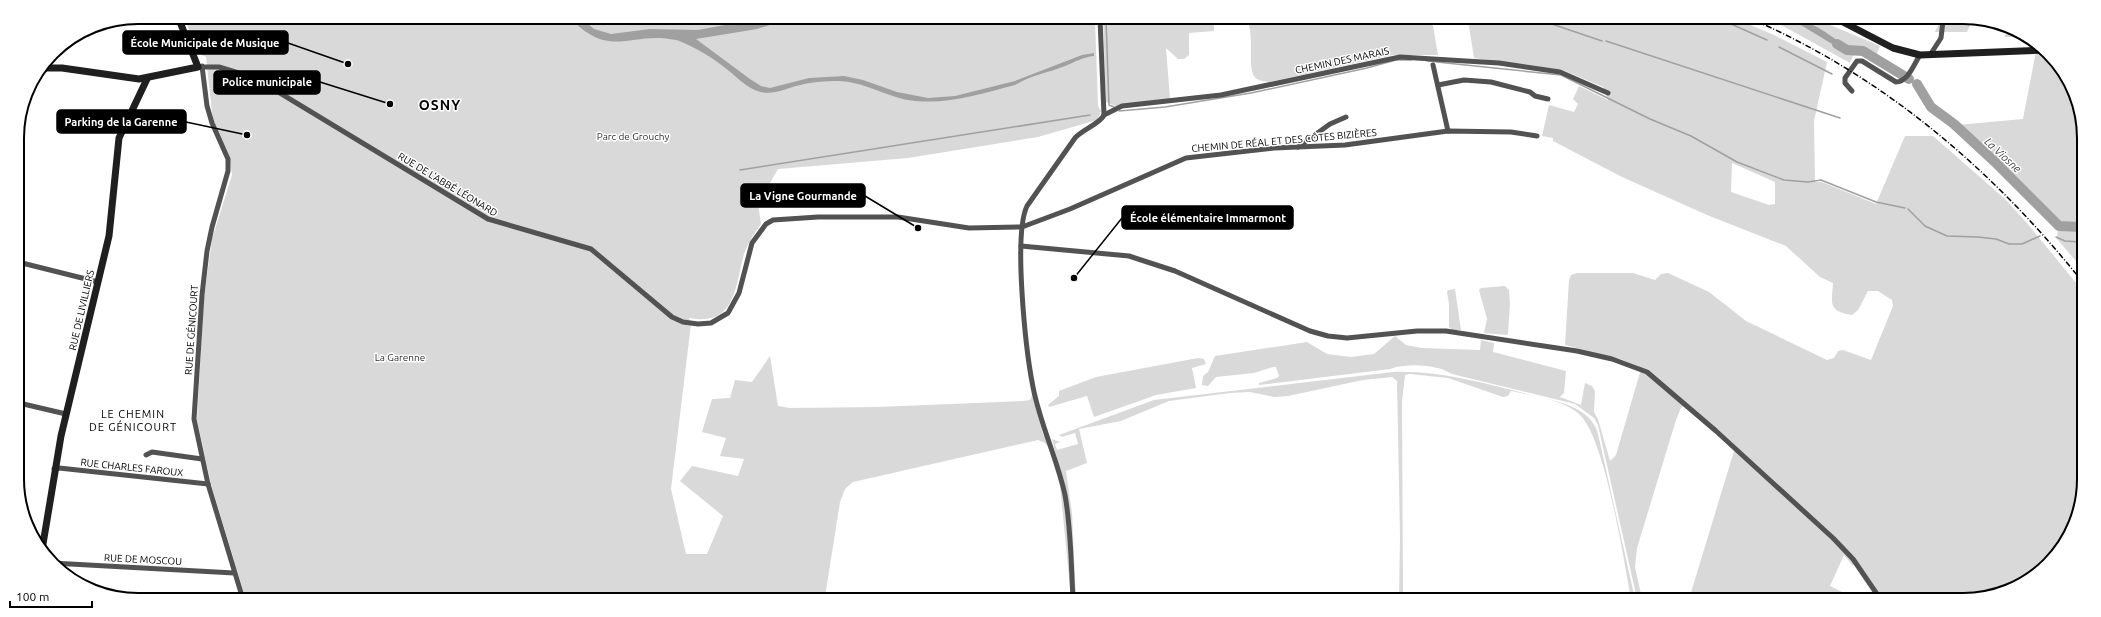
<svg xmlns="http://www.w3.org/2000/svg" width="2101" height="617" viewBox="0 0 2101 617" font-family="Ubuntu,sans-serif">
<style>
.green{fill:#d9d9d9;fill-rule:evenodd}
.water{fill:#a0a0a0}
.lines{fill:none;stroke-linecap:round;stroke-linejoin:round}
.stream{stroke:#a0a0a0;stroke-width:1.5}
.river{stroke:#a0a0a0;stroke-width:10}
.street{stroke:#525252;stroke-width:5}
.secondary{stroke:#1f1f1f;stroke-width:7}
.rail{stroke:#000;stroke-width:1.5;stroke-dasharray:6 2 1 2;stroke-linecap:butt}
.labels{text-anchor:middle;stroke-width:3;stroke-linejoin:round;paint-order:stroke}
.street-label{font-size:10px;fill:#000;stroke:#fff}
.park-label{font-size:10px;fill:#303030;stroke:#fff}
.water-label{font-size:11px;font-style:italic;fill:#414141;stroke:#fff}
.neighbourhood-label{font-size:11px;letter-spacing:1px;fill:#000;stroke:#fff}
.district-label{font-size:14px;font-weight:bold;letter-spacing:1px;fill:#000;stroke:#fff}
.rim{fill:none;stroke:#000;stroke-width:2}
.leader{fill:none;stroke:#000;stroke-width:1.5}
.callout-dot{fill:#000;stroke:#fff;stroke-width:1.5}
.callout{fill:#000;stroke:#000;stroke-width:1.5}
.callout-label{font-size:11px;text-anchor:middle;font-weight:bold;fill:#fff}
</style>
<rect width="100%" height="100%" fill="#fff"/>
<g class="green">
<path d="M184,17L1095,19L1098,106L1101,111L1097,120L1038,137L908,158L778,169L758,204L761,224C754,233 748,243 744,254C735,286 736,327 689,318L691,324L671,489L686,554H707L723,516L680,481L692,466L738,476L744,459L720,456L726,438L702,432L712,399L730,398L735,380L752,382L770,356L778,406L790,408L877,407L1023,401L1030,400L1032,395L1043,434L1051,448L1062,485L1067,530L1071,598L1060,485L1049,449L1045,443L1038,440L853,482L845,489L840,502L825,597L245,596L211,484L197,420L204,298L212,239L232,175L229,155L213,121L206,57L198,53Z"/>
<path d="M1103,19H1214V31L1189,33V55L1184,59H1178L1166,48L1170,99L1118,107L1106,102Z"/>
<path d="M1244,19L1432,20L1438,55H1393L1269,82C1264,81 1257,81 1254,76C1247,64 1255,37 1247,20Z"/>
<path d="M1468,20L1741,21L1774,35L1827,62L1814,121L1815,182H1822L1876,204L1905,136H1933L2005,199L2026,222L2081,289L2080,510L2064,546L2037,575L2002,594L1971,600H1883L1857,562L1853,566L1844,555L1830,586L1858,600L1689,599L1734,451L1737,447L1684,406L1681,408L1676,420L1637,548L1635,567L1642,599H1637L1598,425L1594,418L1575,404L1452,374C1436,364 1407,363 1390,369L1259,385V383L1277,378L1279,376L1276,367H1273L1254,373L1216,377L1208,386L1202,385L1203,376L1208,372L1215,356L1307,342L1327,354L1351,357L1374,354L1395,336L1406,345L1422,348L1480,350L1481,340L1494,343L1493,352L1566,371L1564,393L1560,397L1581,405L1585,383L1592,386L1595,391L1594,412L1598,419L1610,461L1616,455L1641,369L1640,367L1620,359L1565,345L1569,280L1571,275L1577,273H1633L1655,280L1661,274L1668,273L1709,292L1746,321L1827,360L1834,358L1838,351L1843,350L1871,360L1893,306L1892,300L1878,291H1868L1858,310L1852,315C1827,311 1832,303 1833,283L1820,277L1786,246L1707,215L1622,177L1553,141V138L1542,136L1549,105L1574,112L1578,104L1573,99L1579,86L1608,100L1603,87L1565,71L1474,58ZM1732,163L1775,182V204L1769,205L1731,192Z"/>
<path d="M1774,21H1794L1830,42L1837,49L1848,47L1805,21H1821L1880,46L1876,56L1859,52L1853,56L1850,63Z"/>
<path d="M1940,21H1972L1967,32H1935Z"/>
<path d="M2009,29L2022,37H2004Z"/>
<path d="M2037,46L2049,53L2071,84L2082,114L2081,267L2057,239L2058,226L1957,125L2023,119Z"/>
<path d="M1505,286L1509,290L1510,304L1508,334L1506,335L1484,333L1487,319L1479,290L1481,288Z"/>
<path d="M1455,289L1461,330H1452L1449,327V304L1447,292L1448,290Z"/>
<path d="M1198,358L1204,359L1206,364L1192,368L1196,388L1156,395L1094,417L1087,396L1049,407L1048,405L1059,396V391L1096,377Z"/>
<path d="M1393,372C1439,370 1487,384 1531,395C1547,399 1566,402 1580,411C1589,417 1595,423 1598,434L1635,599H1631C1624,561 1605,437 1579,414C1562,399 1532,396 1511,391L1508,396L1503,397L1448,378L1410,374L1405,375L1402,402L1403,599H1399L1400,536L1397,381L1392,377L1363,380L1288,396L1274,397L1250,392L1230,393L1169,401L1121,421L1079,429L1087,463L1066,471L1072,513L1076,598H1074L1067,497L1052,439L1060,442L1055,444L1057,450L1078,444L1075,433L1062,437L1059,435L1154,400Z"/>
</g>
<g class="water">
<path d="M570,18H581L594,29L611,34L650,29L698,30L762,18H791L757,29L696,39L750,79L761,86L770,88L809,78L844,76L863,80L897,92L928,98L955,96L1015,81L1082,55L1094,53V56C1083,57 1075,62 1065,66C1048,73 1031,75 1015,85C980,94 945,106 908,100C885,96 862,81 838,81C824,81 810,82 796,86C785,89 774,95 761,92C747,89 735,75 724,67C713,58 690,44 676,40C630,30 612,61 570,18Z"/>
<path d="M1794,21C1816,21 1830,37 1848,47L1847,53Z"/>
</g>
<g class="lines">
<g class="stream">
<path d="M1106,19L1109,105L1114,107"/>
<path d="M1540,20L1602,41"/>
<path d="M1722,20L1767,40"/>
<path d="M1606,41L1840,118"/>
<path d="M1779,47L1832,74"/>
<path d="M1427,61L1561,75L1650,119L1691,136L1737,162L1784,180L1808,182L1821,180L1876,202L1905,208"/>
<path d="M1119,111L1165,107L1251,93L1367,68L1396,60H1411"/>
<path d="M740,170L1090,115"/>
<path d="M1908,209L1925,226L1947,236L1978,237L1996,239L2009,244H2022L2040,236"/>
<path d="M2056,237L2065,241L2081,242"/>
</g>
<g class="river">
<path d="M1837,44L1847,50L1863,51L1909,79"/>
<path d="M1917,84L1931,107L1954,124L1995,162L2059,226L2081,227"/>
</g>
<g class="street">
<path d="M1930,55L1941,38L1943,21"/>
<path d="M1433,65L1448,131"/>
<path d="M202,66L207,106L212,123L228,159V171L212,227L207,251L202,295L194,419L208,484L242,596"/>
<path d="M198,67H219L255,78L488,219L591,249L672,317L683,322L698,324L711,323L728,313L739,293L752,243L766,224L773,220L818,217H898L969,228L1022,227L1070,209L1186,158L1274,148L1345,145L1448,131L1511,132L1537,136"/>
<path d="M1438,85L1464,80L1491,82L1530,92L1535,96L1548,99"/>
<path d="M1852,91L1845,83V78L1857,61H1862L1896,82C1908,82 1914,64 1920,55"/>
<path d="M1104,115L1122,106L1221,95L1400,57L1499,63L1560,72L1608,93"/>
<path d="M1298,147L1330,124L1346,117"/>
<path d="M1021,246L1129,256L1175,271L1310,331L1328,336L1347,338L1417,331H1446L1577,351L1612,359L1647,372L1716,431L1833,538L1853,559L1881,600"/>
<path d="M18,262L98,282"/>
<path d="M19,403L66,414"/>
<path d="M146,455L152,452L202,459"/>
<path d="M54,469L59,468L208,484"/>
<path d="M52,563L234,573"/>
<path d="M1073,598C1071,564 1071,528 1065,495C1057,458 1040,424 1033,387C1026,352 1013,235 1027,206L1075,138C1082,130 1101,123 1104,115L1100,19"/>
</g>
<g class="secondary">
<path d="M1841,21L1893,48L1920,55L2045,50"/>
<path d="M42,68H62L139,79L198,67L180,22L181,17"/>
<path d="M42,550L61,436L109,236L119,138L147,79"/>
</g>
<path class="rail" d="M1756,21C1885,78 1993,170 2081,280"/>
</g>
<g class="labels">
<g class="street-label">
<text transform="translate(1342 60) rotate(-12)" y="4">CHEMIN DES MARAIS</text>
<text transform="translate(1284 140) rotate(-5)" y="4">CHEMIN DE RÉAL ET DES CÔTES BIZIÈRES</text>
<text transform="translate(448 184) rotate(31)" y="4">RUE DE L'ABBÉ LÉONARD</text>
<text transform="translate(81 310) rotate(-77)" y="4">RUE DE LIVILLIERS</text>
<text transform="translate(191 330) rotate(-86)" y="4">RUE DE GÉNICOURT</text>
<text transform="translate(132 467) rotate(6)" y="4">RUE CHARLES FAROUX</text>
<text transform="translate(143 559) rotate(3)" y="4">RUE DE MOSCOU</text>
</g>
<g class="park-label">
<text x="633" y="140">Parc de Grouchy</text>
<text x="400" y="361">La Garenne</text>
</g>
<g class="water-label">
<text transform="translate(2003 155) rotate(43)" y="4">La Viosne</text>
</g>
<g class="neighbourhood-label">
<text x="133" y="418">LE CHEMIN<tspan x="133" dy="13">DE GÉNICOURT</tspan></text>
</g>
<g class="district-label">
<text x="440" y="110">OSNY</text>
</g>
</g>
<path d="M0 0H2101V617H0ZM138 24H1963A114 114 0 0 1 2077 138V479A114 114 0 0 1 1963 593H138A114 114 0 0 1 24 479V138A114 114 0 0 1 138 24Z" fill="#fff" fill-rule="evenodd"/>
<path class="rim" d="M138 24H1963A114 114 0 0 1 2077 138V479A114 114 0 0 1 1963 593H138A114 114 0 0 1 24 479V138A114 114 0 0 1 138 24Z"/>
<path class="leader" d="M348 64L288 43M390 104L320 82M247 135L186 122M918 228L865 196M1074 278L1122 218"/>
<g class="callout-dot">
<circle cx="348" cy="64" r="4"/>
<circle cx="390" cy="104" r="4"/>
<circle cx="247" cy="135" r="4"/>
<circle cx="918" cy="228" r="4"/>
<circle cx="1074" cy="278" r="4"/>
</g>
<g class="callout">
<rect x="123" y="31" width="165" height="23" rx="4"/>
<rect x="214" y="71" width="106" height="23" rx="4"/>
<rect x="57" y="110" width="129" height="23" rx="4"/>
<rect x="741" y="184" width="124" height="23" rx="4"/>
<rect x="1122" y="206" width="171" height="23" rx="4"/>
</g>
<g class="callout-label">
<text x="205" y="47">École Municipale de Musique</text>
<text x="267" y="86">Police municipale</text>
<text x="121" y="126">Parking de la Garenne</text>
<text x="803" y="200">La Vigne Gourmande</text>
<text x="1208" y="222">École élémentaire Immarmont</text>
</g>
<path d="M10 601v6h82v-6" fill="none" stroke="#000000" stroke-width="2"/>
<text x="16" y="601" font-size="12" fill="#000000" stroke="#ffffff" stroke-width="3" paint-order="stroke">100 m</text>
</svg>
